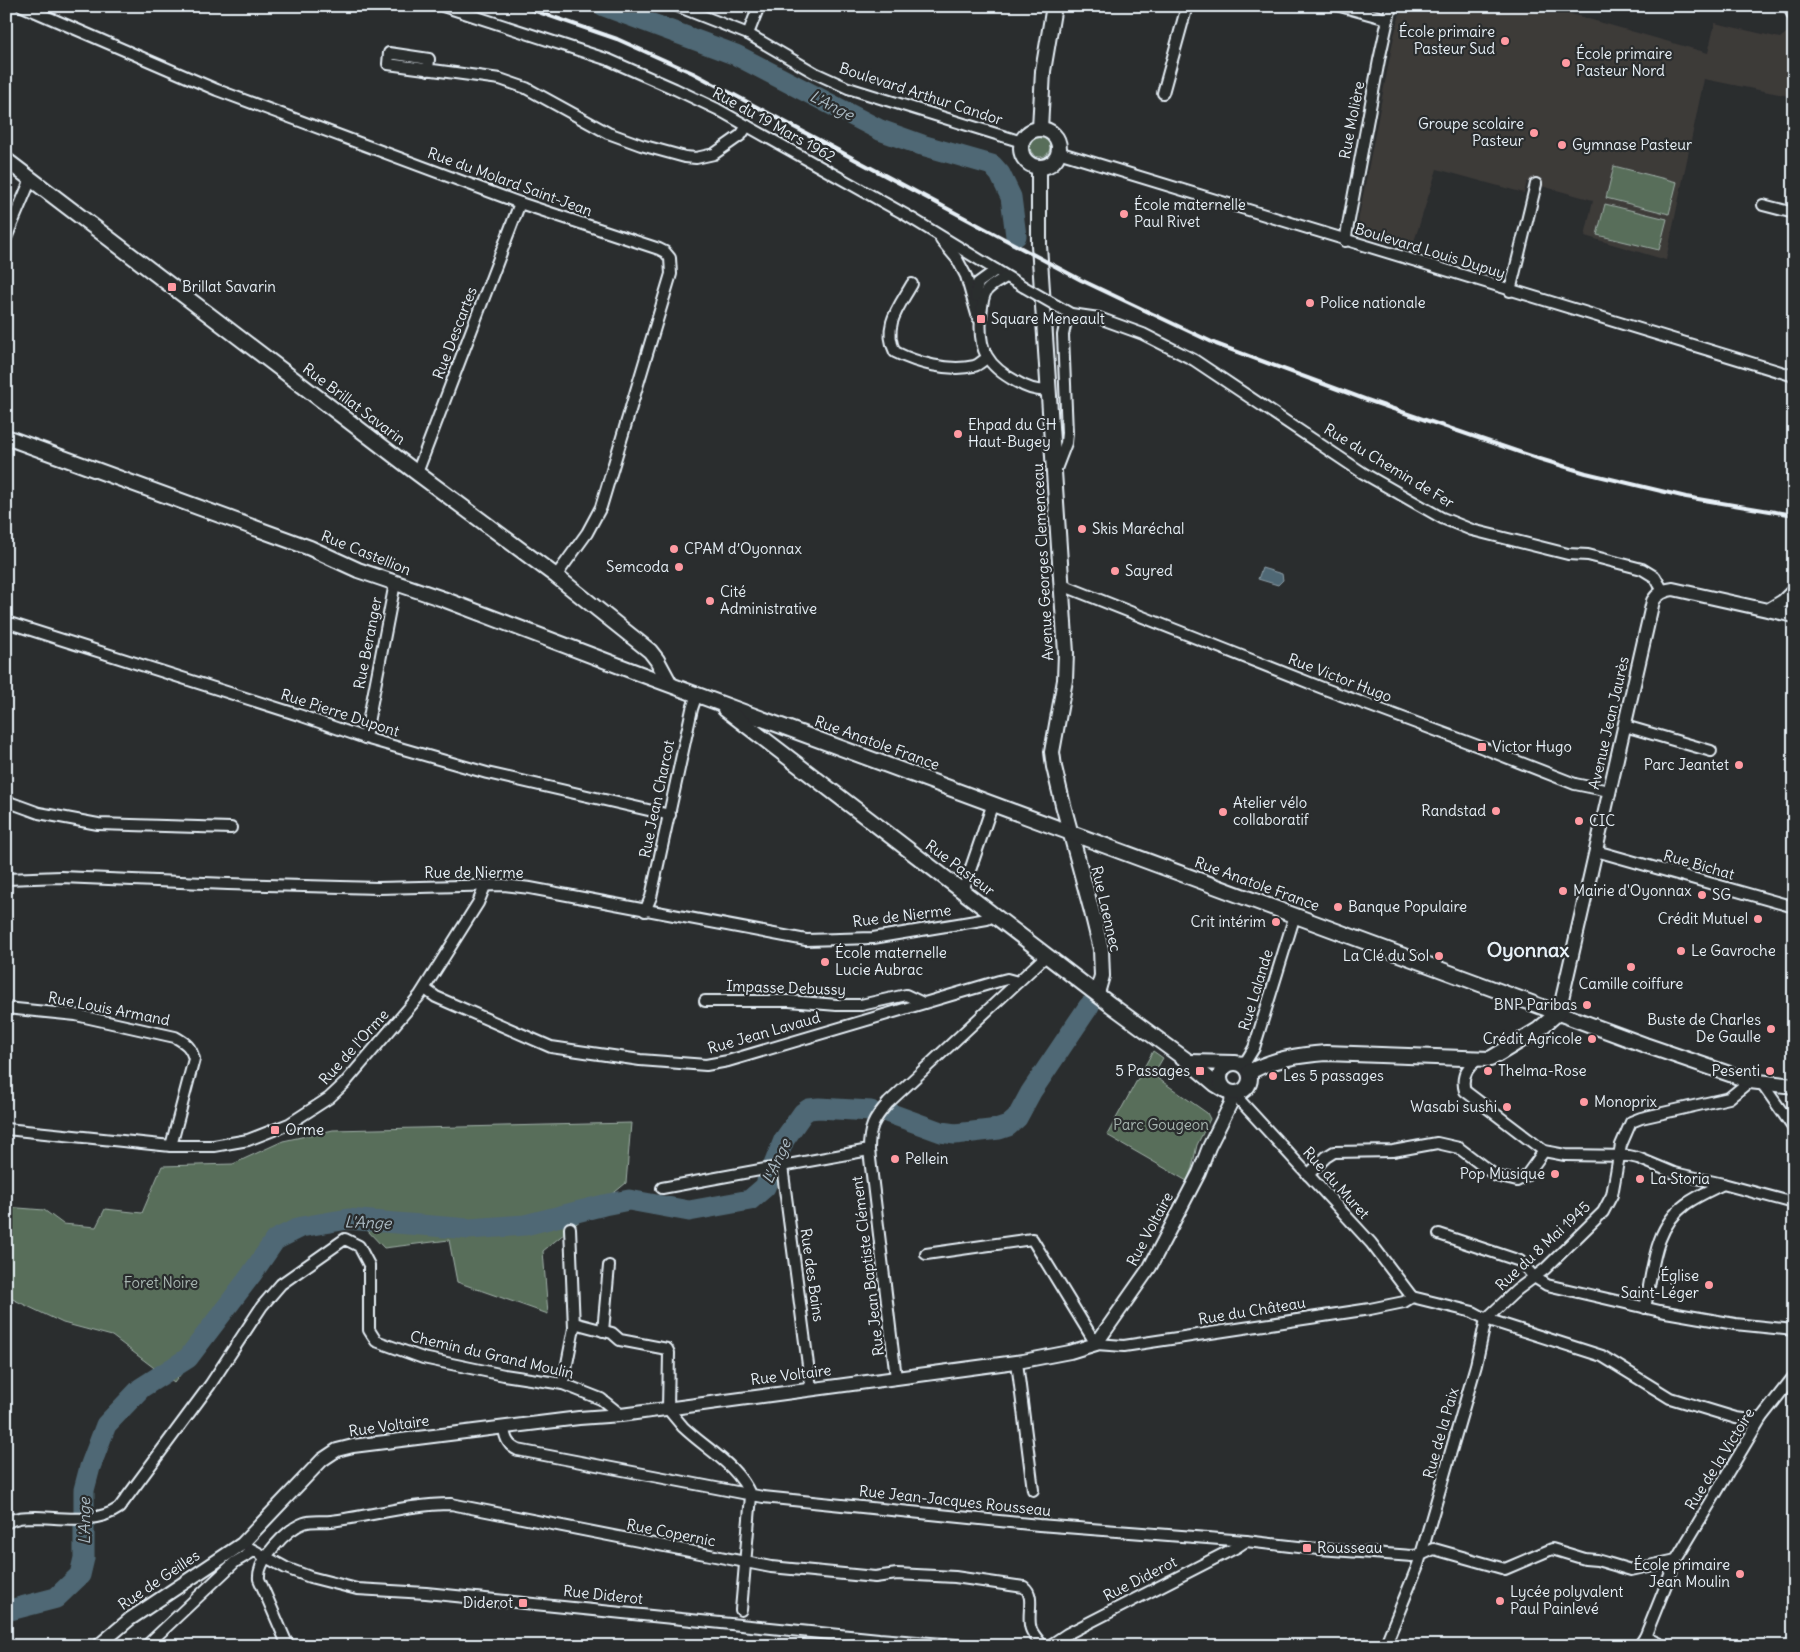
<svg xmlns="http://www.w3.org/2000/svg" width="1800" height="1652" viewBox="0 0 1800 1652" font-family="Delius,sans-serif">
<style>
.built{fill:#3d3a39}
.green{fill:#596e5a;stroke:#a0b0a9}
.water{fill:#506874;stroke:#8d9fa9}
.lines{fill:none;stroke-linecap:round;stroke-linejoin:round}
.river{stroke:#506874;stroke-width:21}
.minor-casing{stroke:#e8f1f8;stroke-width:14}
.tertiary-casing{stroke:#e8f1f8;stroke-width:16}
.secondary-casing{stroke:#e8f1f8;stroke-width:18}
.minor{stroke:#2a2d2e;stroke-width:10}
.tertiary{stroke:#2a2d2e;stroke-width:12}
.secondary{stroke:#2a2d2e;stroke-width:14}
.rail{stroke:#e8f1f8;stroke-width:4}
.minor-bridge-casing{stroke:#e8f1f8;stroke-width:14;stroke-linecap:butt}
.minor-bridge{stroke:#2a2d2e;stroke-width:10}
.poi-dot{fill:#ff9aa2;stroke:#2a2d2e;stroke-width:2}
.labels{text-anchor:middle;stroke-width:4.5;stroke-linejoin:round;paint-order:stroke}
.poi-label{font-size:15px;fill:#e8f1f8;stroke:#2a2d2e;text-anchor:start}
.street-label{font-size:15px;fill:#e8f1f8;stroke:#2a2d2e}
.park-label{font-size:15px;fill:#a8b6b1;stroke:#2a2d2e}
.water-label{font-size:16px;font-style:italic;fill:#abbac3;stroke:#2a2d2e}
.district-label{font-size:20px;font-weight:bold;fill:#e8f1f8;stroke:#2a2d2e}
</style>
<rect width="100%" height="100%" fill="#2a2d2e"/>
<filter id="ink" filterUnits="userSpaceOnUse"><feTurbulence type="fractalNoise" baseFrequency=".02" numOctaves="2"/><feDisplacementMap in="SourceGraphic" scale="10" xChannelSelector="R" yChannelSelector="G"/><feConvolveMatrix kernelMatrix="1 2 1 2 8 2 1 2 1" color-interpolation-filters="sRGB"/></filter>
<g filter="url(#ink)">
<path class="built" d="M1402,6H1543L1708,53L1715,23L1780,38L1790,30L1794,37V97L1704,79L1666,260L1585,236L1593,200L1527,182L1524,193L1437,169L1412,248L1364,233L1358,221L1394,36Z"/>
<g class="green">
<circle cx="1040" cy="147" r="10"/>
<path d="M1614,166L1677,182L1669,214L1606,198Z"/>
<path d="M1605,204L1667,219L1659,250L1597,235Z"/>
<path d="M1153,1051L1163,1058L1153,1075L1207,1113L1210,1119L1197,1145L1192,1168L1187,1181L1107,1135Z"/>
<path d="M631,1123L626,1183L543,1251L548,1314L457,1282L449,1240L384,1248L366,1229H312L276,1249L174,1383L112,1336L63,1323L6,1296V1207L44,1210L63,1224L96,1227L105,1209L142,1213L162,1166L233,1164L283,1141L333,1130Z"/>
</g>
<path class="water" d="M1262,568L1282,574L1283,580L1278,585L1258,579Z"/>
<g class="lines">
<g class="river">
<path d="M604,6L736,55L880,130L922,145L992,165L1000,174L1011,197L1016,236"/>
<path d="M889,1113L941,1132L955,1134L999,1129L1008,1126L1017,1118L1031,1092L1089,1006"/>
<path d="M6,1611L56,1598L80,1575L84,1558V1490L90,1467L106,1425L141,1388L188,1358L251,1275L275,1240L301,1227L348,1219L469,1229L525,1225L604,1205L629,1200L689,1211L750,1200L765,1187L784,1140L803,1113L809,1109L819,1108L871,1111"/>
</g>
<defs>
<g id="minor">
<path d="M22,6L217,90L520,203L659,249L665,252L670,258L671,274L601,507L587,533L556,576"/>
<path d="M443,6L609,60L675,89L717,109L906,215L1024,287"/>
<path d="M677,6L748,34L815,73L848,88L1022,142"/>
<path d="M1340,6L1387,19"/>
<path d="M1788,6L1794,17"/>
<path d="M748,34L759,6"/>
<path d="M428,70L429,59L389,53L388,64L500,79L526,88L608,133L641,145L685,157L696,158L714,154L741,135L747,126"/>
<path d="M1163,93L1187,6"/>
<path d="M1058,152L1794,376"/>
<path d="M1763,205L1794,213"/>
<path d="M6,238L31,179"/>
<path d="M941,240L957,259L966,276L978,318"/>
<path d="M1345,241L1379,60L1391,6"/>
<path d="M1006,277C1000,281 992,284 987,290C982,297 982,307 981,316C978,350 987,366 1017,382C1027,388 1037,392 1050,390"/>
<path d="M912,284C899,307 882,326 895,352C917,363 949,372 974,366C979,365 983,360 987,358"/>
<path d="M1510,291L1536,184"/>
<path d="M975,297L978,283L996,270"/>
<path d="M1057,306L1071,314L1099,318L1143,334L1194,360L1363,473L1442,518L1472,530L1568,554L1588,555L1642,569L1655,577L1663,591"/>
<path d="M1056,469L1066,443L1067,433L1063,335L1066,321L1071,314"/>
<path d="M417,473L520,203"/>
<path d="M1062,585L1325,689L1478,746L1575,784L1609,791"/>
<path d="M6,622L299,715L365,738L487,773L670,815"/>
<path d="M1625,726L1711,751"/>
<path d="M365,738L395,583"/>
<path d="M6,801L39,813L98,824L231,828"/>
<path d="M1596,851L1794,907"/>
<path d="M6,879L61,877L228,884L378,888L504,885L530,888L806,940L873,938L958,924L987,919L995,915"/>
<path d="M963,891L993,803"/>
<path d="M645,911L651,897L692,709L697,694"/>
<path d="M425,989L436,997L551,1047L640,1060L706,1065L728,1061L999,981L1007,979L1018,982L1047,955"/>
<path d="M705,1001H789L837,1005H861L906,995L923,1003"/>
<path d="M6,1008L76,1015L175,1037C186,1043 191,1047 194,1059L171,1146"/>
<path d="M1477,1060C1466,1068 1461,1078 1465,1091L1544,1151L1565,1155L1629,1156L1638,1158L1674,1173L1723,1184L1794,1203"/>
<path d="M1234,1063L1246,1061L1254,1048L1295,915"/>
<path d="M1761,1082L1794,1129"/>
<path d="M1234,1094L1371,1243L1412,1297"/>
<path d="M6,1129L171,1146H214L248,1140L289,1124L329,1098L344,1084L420,995L478,903L485,886"/>
<path d="M782,1166L811,1388"/>
<path d="M1308,1175L1326,1157L1334,1152L1393,1151L1437,1143L1459,1148L1496,1176L1517,1181L1526,1176L1544,1151"/>
<path d="M662,1188L869,1150"/>
<path d="M1439,1234L1520,1261L1534,1277L1547,1285L1660,1311L1735,1324L1794,1330"/>
<path d="M926,1254L1032,1239L1096,1344L1124,1346L1370,1309L1404,1302L1412,1297"/>
<path d="M1412,1297L1473,1312L1486,1319L1602,1356L1670,1398L1736,1418L1750,1420L1761,1418"/>
<path d="M1645,1308C1653,1271 1653,1228 1686,1204C1697,1196 1711,1190 1723,1184"/>
<path d="M1486,1319L1517,1290L1545,1269L1603,1212L1612,1195L1621,1145L1631,1122L1641,1118L1729,1098L1750,1081"/>
<path d="M574,1323L612,1333L620,1340L667,1349L669,1353L668,1409C673,1415 678,1421 683,1427C707,1450 737,1464 751,1496L741,1610"/>
<path d="M603,1331L609,1266"/>
<path d="M1017,1362L1033,1490"/>
<path d="M896,1378L869,1150C869,1128 873,1120 888,1103L1018,982"/>
<path d="M563,1384L574,1328L570,1228"/>
<path d="M504,1428C505,1438 508,1446 518,1450L763,1497L1039,1525L1246,1541L1307,1548L1412,1556L1421,1555L1434,1549L1505,1569L1552,1549L1585,1559L1597,1560L1631,1570L1676,1560"/>
<path d="M6,1523C15,1517 25,1517 36,1517C63,1518 96,1524 119,1508L210,1385L262,1306L281,1284L345,1239L359,1246L369,1265V1330L376,1341L423,1358L504,1375L563,1384L601,1399L621,1415"/>
<path d="M242,1544L286,1568L310,1577L357,1589L426,1593L879,1639L969,1646"/>
<path d="M1645,1637L1664,1646"/>
<path d="M146,1646L235,1562L254,1551"/>
<path d="M288,1646L259,1579C257,1560 287,1529 304,1523C312,1520 322,1522 331,1521C371,1516 410,1504 451,1504L771,1567L875,1577L897,1574L955,1577L1024,1587C1036,1596 1026,1616 1031,1629C1033,1635 1039,1641 1043,1646"/>
<path d="M1049,1646L1067,1634L1237,1547L1246,1541"/>
<path d="M1385,1646L1418,1565L1476,1365L1486,1319"/>
<path d="M1639,1646L1645,1637L1676,1560L1761,1418L1794,1376"/>
</g>
<g id="tertiary">
<path d="M1768,610L1783,601L1794,590"/>
<path d="M1559,1012L1653,601C1658,593 1664,590 1673,589L1794,616"/>
<path d="M98,1646L130,1619L242,1544L322,1460L337,1450L353,1446L579,1418L621,1415L1023,1361L1070,1352L1096,1344L1150,1267L1199,1173L1209,1147L1231,1103L1232,1093"/>
</g>
<g id="secondary">
<path d="M1040,129L1043,71L1054,6"/>
<circle cx="1040" cy="148" r="19"/>
<path d="M6,160L417,473L556,576L650,651L657,660L670,684"/>
<path d="M1039,167V245L1066,653L1065,680L1052,752L1054,767L1063,805L1092,912L1101,949L1102,976L1097,993"/>
<path d="M6,437L310,548L358,570L443,599L638,673L1645,1045L1750,1081L1794,1086"/>
<path d="M725,709L1111,1005L1189,1062L1215,1084L1225,1090"/>
<path d="M1189,1062L1234,1063"/>
<circle cx="1235" cy="1078" r="15"/>
<path d="M1249,1072C1273,1059 1299,1055 1326,1053L1490,1059L1538,1030L1559,1012"/>
</g>
</defs>
<use href="#minor" class="minor-casing"/>
<use href="#tertiary" class="tertiary-casing"/>
<use href="#secondary" class="secondary-casing"/>
<use href="#minor" class="minor"/>
<use href="#tertiary" class="tertiary"/>
<use href="#secondary" class="secondary"/>
<path class="rail" d="M521,6L617,39L693,73L1081,280L1216,344L1367,400L1540,459L1586,473L1686,497L1794,515"/>
<defs>
<path id="minor-bridge" d="M1024,287L1057,306"/>
</defs>
<use href="#minor-bridge" class="minor-bridge-casing"/>
<use href="#minor-bridge" class="minor-bridge"/>
</g>
</g>
<g class="poi-dot">
<circle cx="1505" cy="41" r="5"/>
<circle cx="1566" cy="63" r="5"/>
<circle cx="1534" cy="133" r="5"/>
<circle cx="1562" cy="145" r="5"/>
<circle cx="1124" cy="214" r="5"/>
<rect x="167" y="282" width="10" height="10" rx="2.5"/>
<circle cx="1310" cy="303" r="5"/>
<rect x="976" y="314" width="10" height="10" rx="2.5"/>
<circle cx="958" cy="434" r="5"/>
<circle cx="1082" cy="529" r="5"/>
<circle cx="674" cy="549" r="5"/>
<circle cx="679" cy="567" r="5"/>
<circle cx="1115" cy="571" r="5"/>
<circle cx="710" cy="601" r="5"/>
<rect x="1477" y="742" width="10" height="10" rx="2.5"/>
<circle cx="1739" cy="765" r="5"/>
<circle cx="1496" cy="811" r="5"/>
<circle cx="1223" cy="812" r="5"/>
<circle cx="1579" cy="821" r="5"/>
<circle cx="1563" cy="891" r="5"/>
<circle cx="1702" cy="895" r="5"/>
<circle cx="1338" cy="907" r="5"/>
<circle cx="1758" cy="919" r="5"/>
<circle cx="1276" cy="922" r="5"/>
<circle cx="1681" cy="951" r="5"/>
<circle cx="1439" cy="956" r="5"/>
<circle cx="825" cy="962" r="5"/>
<circle cx="1631" cy="967" r="5"/>
<circle cx="1587" cy="1005" r="5"/>
<circle cx="1771" cy="1029" r="5"/>
<circle cx="1592" cy="1039" r="5"/>
<rect x="1195" y="1066" width="10" height="10" rx="2.5"/>
<circle cx="1488" cy="1071" r="5"/>
<circle cx="1770" cy="1071" r="5"/>
<circle cx="1273" cy="1076" r="5"/>
<circle cx="1584" cy="1102" r="5"/>
<circle cx="1507" cy="1107" r="5"/>
<rect x="270" y="1125" width="10" height="10" rx="2.5"/>
<circle cx="895" cy="1159" r="5"/>
<circle cx="1555" cy="1174" r="5"/>
<circle cx="1640" cy="1179" r="5"/>
<circle cx="1709" cy="1285" r="5"/>
<rect x="1302" y="1543" width="10" height="10" rx="2.5"/>
<circle cx="1740" cy="1574" r="5"/>
<circle cx="1500" cy="1601" r="5"/>
<rect x="518" y="1598" width="10" height="10" rx="2.5"/>
</g>
<g class="labels">
<g class="poi-label">
<text x="1495" y="37" text-anchor="end">École primaire<tspan x="1495" dy="17">Pasteur Sud</tspan></text>
<text x="1576" y="59">École primaire<tspan x="1576" dy="17">Pasteur Nord</tspan></text>
<text x="1524" y="129" text-anchor="end">Groupe scolaire<tspan x="1524" dy="17">Pasteur</tspan></text>
<text x="1572" y="150">Gymnase Pasteur</text>
<text x="1134" y="210">École maternelle<tspan x="1134" dy="17">Paul Rivet</tspan></text>
<text x="182" y="292">Brillat Savarin</text>
<text x="1320" y="308">Police nationale</text>
<text x="991" y="324">Square Meneault</text>
<text x="968" y="430">Ehpad du CH<tspan x="968" dy="17">Haut-Bugey</tspan></text>
<text x="1092" y="534">Skis Maréchal</text>
<text x="684" y="554">CPAM d’Oyonnax</text>
<text x="669" y="572" text-anchor="end">Semcoda</text>
<text x="1125" y="576">Sayred</text>
<text x="720" y="597">Cité<tspan x="720" dy="17">Administrative</tspan></text>
<text x="1492" y="752">Victor Hugo</text>
<text x="1729" y="770" text-anchor="end">Parc Jeantet</text>
<text x="1233" y="808">Atelier vélo<tspan x="1233" dy="17">collaboratif</tspan></text>
<text x="1486" y="816" text-anchor="end">Randstad</text>
<text x="1589" y="826">CIC</text>
<text x="1573" y="896">Mairie d'Oyonnax</text>
<text x="1712" y="900">SG</text>
<text x="1348" y="912">Banque Populaire</text>
<text x="1748" y="924" text-anchor="end">Crédit Mutuel</text>
<text x="1266" y="927" text-anchor="end">Crit intérim</text>
<text x="1691" y="956">Le Gavroche</text>
<text x="835" y="958">École maternelle<tspan x="835" dy="17">Lucie Aubrac</tspan></text>
<text x="1429" y="961" text-anchor="end">La Clé du Sol</text>
<text x="1631" y="989" text-anchor="middle">Camille coiffure</text>
<text x="1577" y="1010" text-anchor="end">BNP Paribas</text>
<text x="1761" y="1025" text-anchor="end">Buste de Charles<tspan x="1761" dy="17">De Gaulle</tspan></text>
<text x="1582" y="1044" text-anchor="end">Crédit Agricole</text>
<text x="1190" y="1076" text-anchor="end">5 Passages</text>
<text x="1498" y="1076">Thelma-Rose</text>
<text x="1760" y="1076" text-anchor="end">Pesenti</text>
<text x="1283" y="1081">Les 5 passages</text>
<text x="1594" y="1107">Monoprix</text>
<text x="1497" y="1112" text-anchor="end">Wasabi sushi</text>
<text x="285" y="1135">Orme</text>
<text x="905" y="1164">Pellein</text>
<text x="1545" y="1179" text-anchor="end">Pop Musique</text>
<text x="1650" y="1184">La Storia</text>
<text x="1699" y="1281" text-anchor="end">Église<tspan x="1699" dy="17">Saint-Léger</tspan></text>
<text x="1317" y="1553">Rousseau</text>
<text x="1730" y="1570" text-anchor="end">École primaire<tspan x="1730" dy="17">Jean Moulin</tspan></text>
<text x="1510" y="1597">Lycée polyvalent<tspan x="1510" dy="17">Paul Painlevé</tspan></text>
<text x="513" y="1608" text-anchor="end">Diderot</text>
</g>
<g class="street-label">
<text transform="translate(921 94) rotate(18)" y="5">Boulevard Arthur Candor</text>
<text transform="translate(1352 120) rotate(-79)" y="5">Rue Molière</text>
<text transform="translate(774 125) rotate(29)" y="5">Rue du 19 Mars 1962</text>
<text transform="translate(510 182) rotate(20)" y="5">Rue du Molard Saint-Jean</text>
<text transform="translate(1430 251) rotate(17)" y="5">Boulevard Louis Dupuy</text>
<text transform="translate(455 333) rotate(-69)" y="5">Rue Descartes</text>
<text transform="translate(354 404) rotate(37)" y="5">Rue Brillat Savarin</text>
<text transform="translate(1389 466) rotate(31)" y="5">Rue du Chemin de Fer</text>
<text transform="translate(366 553) rotate(22)" y="5">Rue Castellion</text>
<text transform="translate(1043 562) rotate(-93)" y="5">Avenue Georges Clemenceau</text>
<text transform="translate(368 643) rotate(-79)" y="5">Rue Beranger</text>
<text transform="translate(1340 678) rotate(21)" y="5">Rue Victor Hugo</text>
<text transform="translate(340 713) rotate(18)" y="5">Rue Pierre Dupont</text>
<text transform="translate(1609 723) rotate(-77)" y="5">Avenue Jean Jaurès</text>
<text transform="translate(877 743) rotate(20)" y="5">Rue Anatole France</text>
<text transform="translate(657 799) rotate(-78)" y="5">Rue Jean Charcot</text>
<text transform="translate(1699 865) rotate(16)" y="5">Rue Bichat</text>
<text transform="translate(960 868) rotate(37)" y="5">Rue Pasteur</text>
<text x="474" y="878">Rue de Nierme</text>
<text transform="translate(1257 884) rotate(20)" y="5">Rue Anatole France</text>
<text transform="translate(1106 909) rotate(77)" y="5">Rue Laennec</text>
<text transform="translate(902 916) rotate(-7)" y="5">Rue de Nierme</text>
<text transform="translate(786 988) rotate(2)" y="5">Impasse Debussy</text>
<text transform="translate(1256 990) rotate(-73)" y="5">Rue Lalande</text>
<text transform="translate(109 1009) rotate(11)" y="5">Rue Louis Armand</text>
<text transform="translate(764 1033) rotate(-16)" y="5">Rue Jean Lavaud</text>
<text transform="translate(354 1047) rotate(-48)" y="5">Rue de l'Orme</text>
<text transform="translate(1336 1183) rotate(48)" y="5">Rue du Muret</text>
<text transform="translate(1150 1229) rotate(-62)" y="5">Rue Voltaire</text>
<text transform="translate(1543 1246) rotate(-43)" y="5">Rue du 8 Mai 1945</text>
<text transform="translate(868 1266) rotate(-97)" y="5">Rue Jean Baptiste Clément</text>
<text transform="translate(812 1275) rotate(82)" y="5">Rue des Bains</text>
<text transform="translate(1252 1311) rotate(-9)" y="5">Rue du Château</text>
<text transform="translate(492 1355) rotate(13)" y="5">Chemin du Grand Moulin</text>
<text transform="translate(791 1375) rotate(-7)" y="5">Rue Voltaire</text>
<text transform="translate(389 1426) rotate(-8)" y="5">Rue Voltaire</text>
<text transform="translate(1441 1433) rotate(-74)" y="5">Rue de la Paix</text>
<text transform="translate(1720 1459) rotate(-58)" y="5">Rue de la Victoire</text>
<text transform="translate(955 1501) rotate(6)" y="5">Rue Jean-Jacques Rousseau</text>
<text transform="translate(671 1533) rotate(11)" y="5">Rue Copernic</text>
<text transform="translate(1140 1579) rotate(-27)" y="5">Rue Diderot</text>
<text transform="translate(159 1580) rotate(-34)" y="5">Rue de Geilles</text>
<text transform="translate(603 1595) rotate(6)" y="5">Rue Diderot</text>
</g>
<g class="park-label">
<text x="1161" y="1130">Parc Gougeon</text>
<text x="161" y="1288">Foret Noire</text>
</g>
<g class="water-label">
<text transform="translate(832 105) rotate(27)" y="6">L'Ange</text>
<text transform="translate(776 1161) rotate(-65)" y="6">L'Ange</text>
<text transform="translate(368 1222) rotate(2)" y="6">L'Ange</text>
<text transform="translate(84 1521) rotate(-90)" y="6">L'Ange</text>
</g>
<g class="district-label">
<text x="1528" y="957">Oyonnax</text>
</g>
</g>
<rect width="1800" height="1652" fill="none" stroke="#2a2d2e" stroke-width="25"/>
<rect x="12" y="12" width="1775" height="1627" fill="none" stroke="#e8f1f8" stroke-width="2" filter="url(#ink)"/>
</svg>
